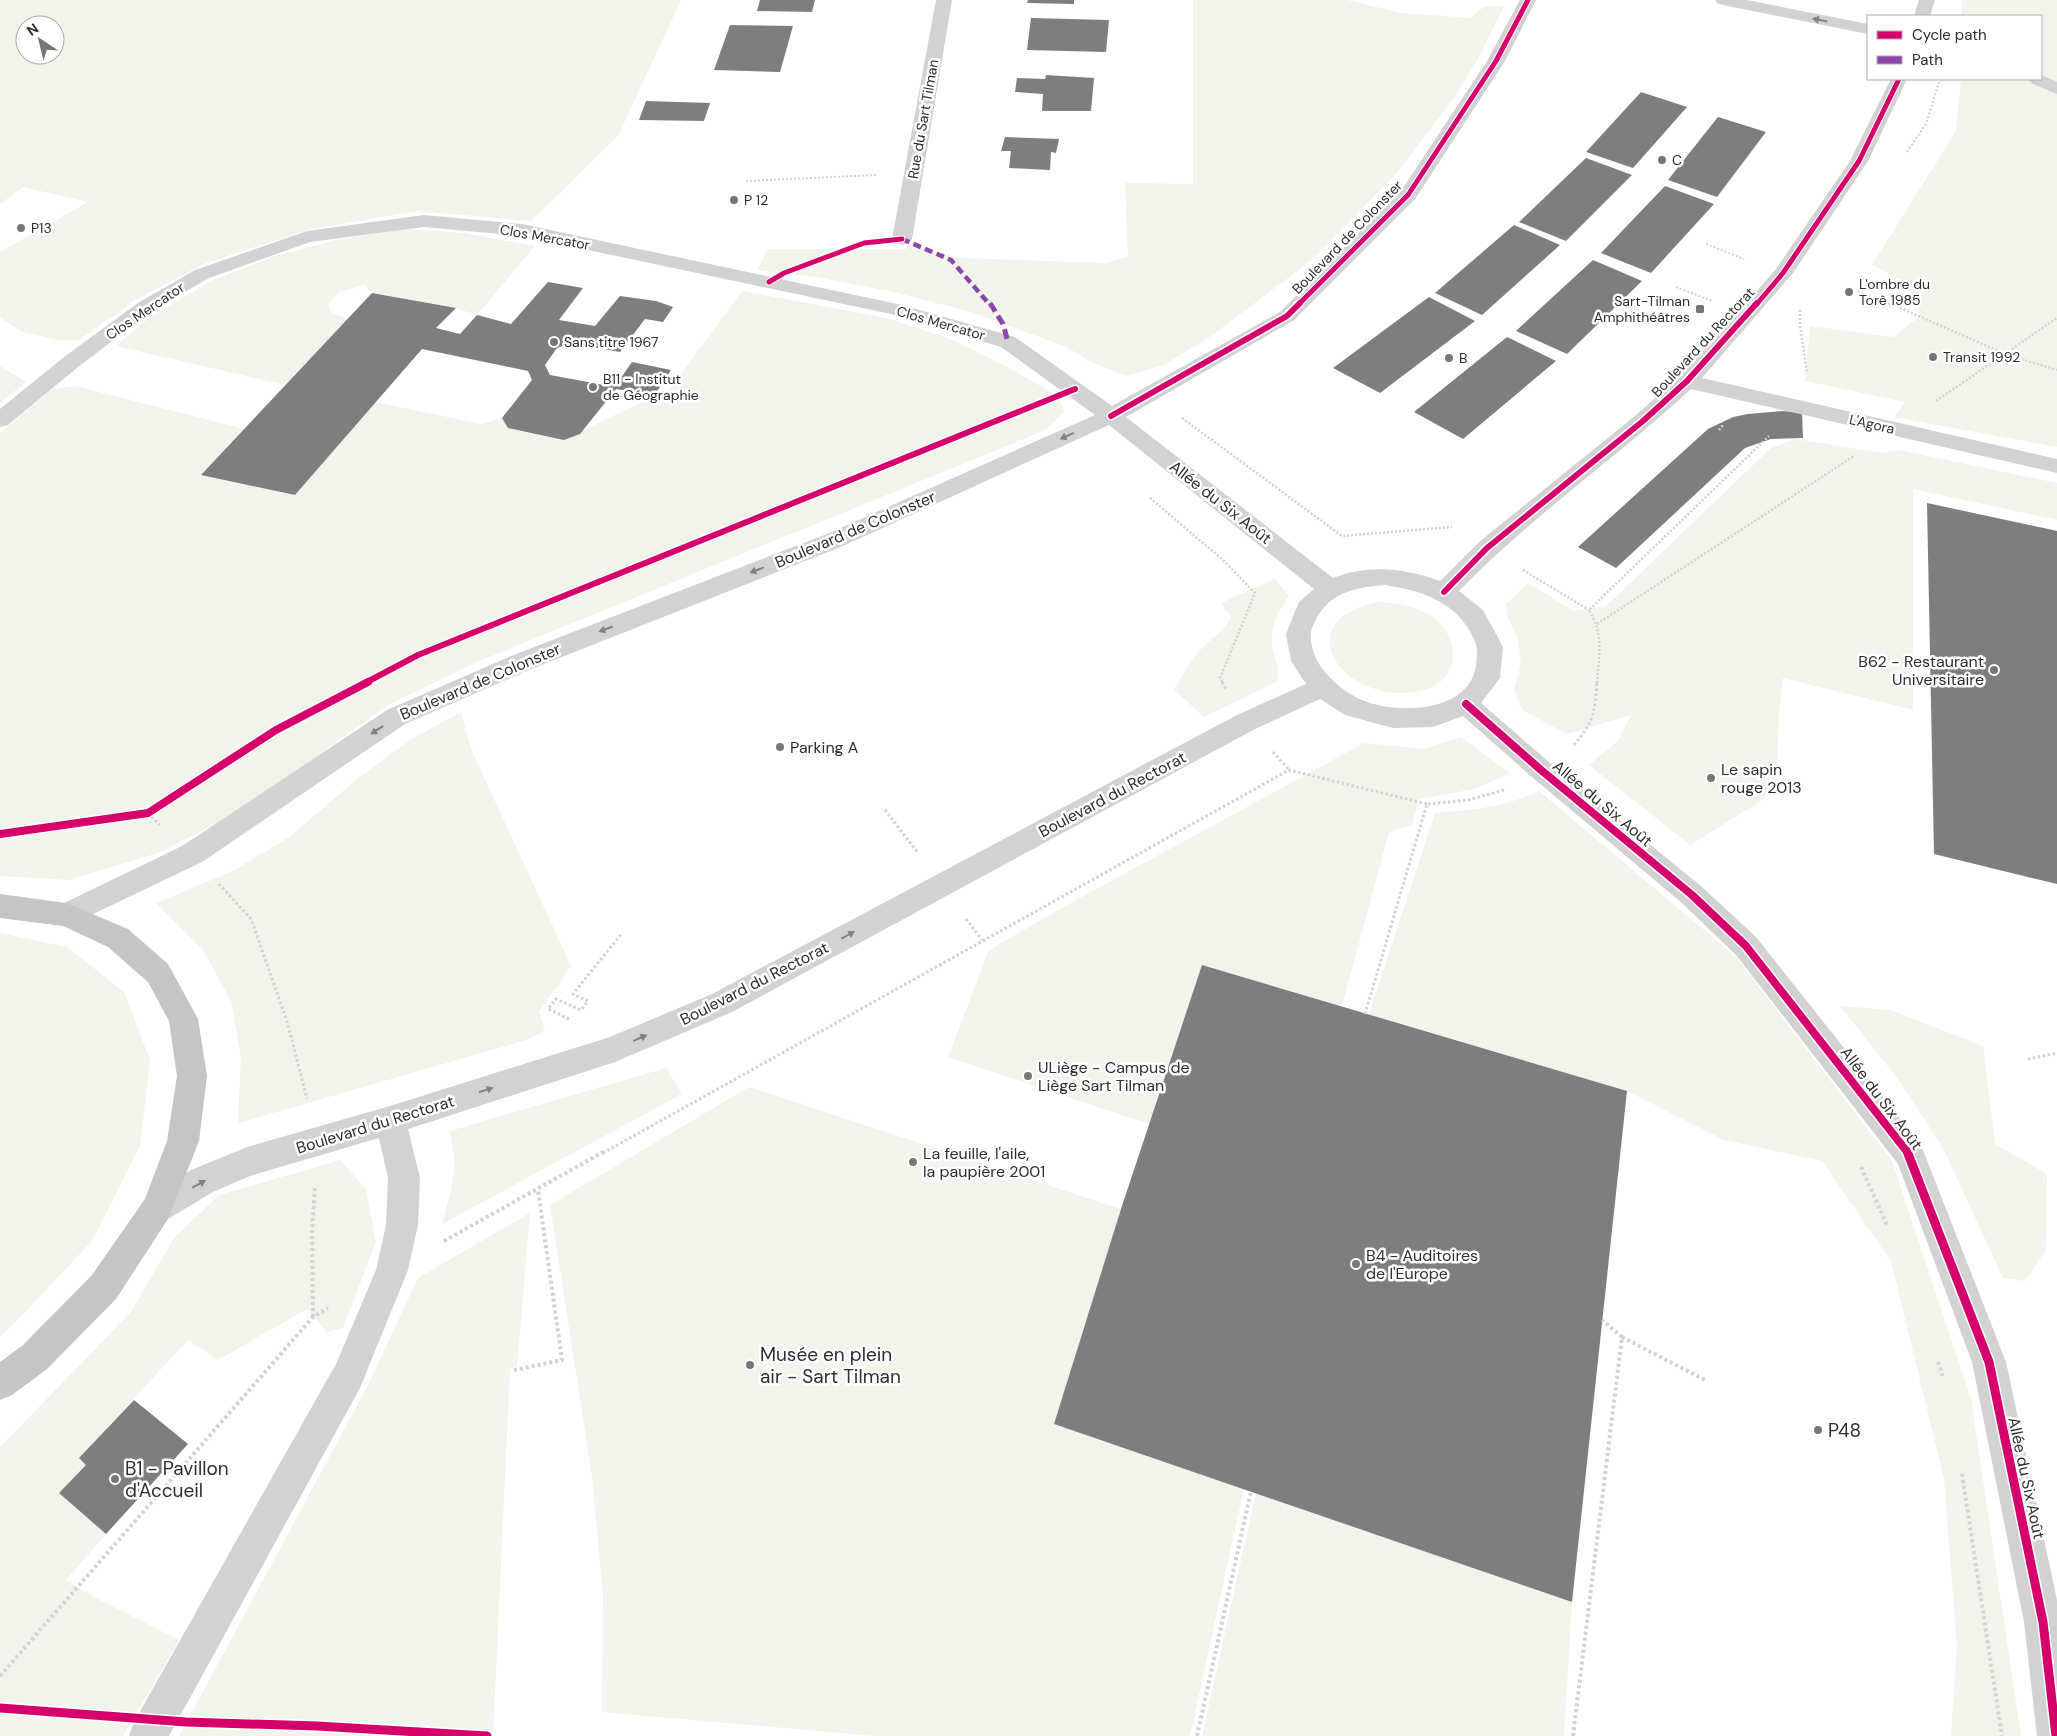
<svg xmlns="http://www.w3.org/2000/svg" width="2057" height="1736" viewBox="0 0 2057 1736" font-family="'DM Sans',sans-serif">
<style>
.green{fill:#f0f4eb;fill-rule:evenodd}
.building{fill:#7e7e7e}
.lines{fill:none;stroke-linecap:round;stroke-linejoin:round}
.path-far3{stroke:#d2d2d2;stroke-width:2;stroke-dasharray:2 2;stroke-linecap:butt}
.path-far2{stroke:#d2d2d2;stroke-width:2.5;stroke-dasharray:2 2;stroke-linecap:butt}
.path-far1{stroke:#d2d2d2;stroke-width:3;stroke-dasharray:2.5 2.5;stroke-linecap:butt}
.path{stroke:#d2d2d2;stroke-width:4;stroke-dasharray:3 3;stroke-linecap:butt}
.minor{fill:#d2d2d2;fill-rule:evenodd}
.major{fill:#c5c5c5;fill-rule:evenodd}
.quiet-far1{stroke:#8e44ad;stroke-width:4.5;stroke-dasharray:8 4.5;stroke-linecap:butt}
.quiet{stroke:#8e44ad;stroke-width:5;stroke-dasharray:10 5;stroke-linecap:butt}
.cycleway-far3-casing{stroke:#fff;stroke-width:7}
.cycleway-far2-casing{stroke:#fff;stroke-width:9}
.cycleway-far1-casing{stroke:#fff;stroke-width:11}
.cycleway-casing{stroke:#fff;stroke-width:12}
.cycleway-far3{stroke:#d6006c;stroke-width:5}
.cycleway-far2{stroke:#d6006c;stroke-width:6}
.cycleway-far1{stroke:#d6006c;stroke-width:8}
.cycleway{stroke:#d6006c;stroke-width:9}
.oneway{fill:#808080}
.poi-dot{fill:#767676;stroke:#fff;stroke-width:2}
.labels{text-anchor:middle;stroke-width:5;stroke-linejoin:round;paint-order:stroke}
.far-street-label{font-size:14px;fill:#2d2d2d;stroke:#fff}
.far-poi-label{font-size:14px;fill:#2d2d2d;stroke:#fff;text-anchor:start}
.street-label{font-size:16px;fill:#2d2d2d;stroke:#fff}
.poi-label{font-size:16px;fill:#2d2d2d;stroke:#fff;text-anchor:start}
.near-poi-label{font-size:19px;fill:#2d2d2d;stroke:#fff;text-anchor:start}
</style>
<rect width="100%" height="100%" fill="#fff"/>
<g class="green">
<path d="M0,0H681L618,136L531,221L417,211L311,229L206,263L135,300L79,340H59L22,332L0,317V252L88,202L23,187L0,204ZM25,25H55V55H25Z"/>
<path d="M1193,0H1347L1402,13L1470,18L1485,6H1504L1479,57L1452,101L1396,174L1312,260L1211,336L1164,365L1125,376L1087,360L1067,347L971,312L894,292L816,277L757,270L768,249H906L909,244L960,258L1105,263L1128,257L1125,183L1193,184Z"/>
<path d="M1962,0H2057V447L1894,417L1905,402L1805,381L1810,326L1893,337L1920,316L1912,286L1872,265L1956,131L1961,79H2041V16H1962Z"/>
<path d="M405,229L464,233L535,246L477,315L456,308L372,293L365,285L339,292L328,304L331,313L348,319L285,385L116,346L150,317L211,281L275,256L336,240Z"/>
<path d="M742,291L887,318L953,340L1013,370L1058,396L1064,412L1046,430L477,662L388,705L242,810L161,852L69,880L0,876V433L53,389L75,386L244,429L201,475L295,495L375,402L481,424L502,418L508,428L564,440L654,396L664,397Z"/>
<path d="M0,366L26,382L0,403Z"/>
<path d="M1796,439L1881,453L1899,450L2057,483V520L1913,489V710L1783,678L1779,712L1777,767L1773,789L1758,803L1690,845L1589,765L1618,741L1631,715L1567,734L1522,710L1514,689L1521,664L1518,639L1507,616L1506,604L1528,583L1574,611L1606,606L1771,448Z"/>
<path d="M1275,579L1289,596C1278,612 1271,624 1272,644C1273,657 1282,670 1276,682L1204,717L1174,690C1182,676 1190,662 1201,649C1211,638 1224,632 1231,617L1221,603Z"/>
<path d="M1378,602C1398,603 1418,606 1435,619C1460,639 1460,678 1427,689C1349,713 1280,622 1378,602Z"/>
<path d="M461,712L471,749L571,966L539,1012L545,1031L523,1041L238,1123L241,1057L231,1001L203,950L156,903L231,872L291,836L358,778L412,739Z"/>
<path d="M1461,737L1510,773L1475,789L1419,799L1412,825L1389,832L1342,1006L1202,965L1149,1124L948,1057L989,950L1076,900L1364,743L1424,749Z"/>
<path d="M1539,791L1736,957L1892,1161L1971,1399L2021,1736H1951L1957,1645L1944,1479L1891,1261L1822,1161L1724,1140L1627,1091L1369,1014L1435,813C1476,809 1501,808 1539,791Z"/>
<path d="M0,933L67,947L124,992L150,1060L140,1146L92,1241L7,1331L0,1336Z"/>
<path d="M1840,1006L1891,1010L1983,1046L1995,1144L2047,1174L2046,1250L2025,1281L2003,1278L1943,1148L1898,1079Z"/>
<path d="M666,1068L682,1094L442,1224L451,1190L455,1162L450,1131Z"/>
<path d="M749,1087L1121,1209L1054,1424L1244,1488L1190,1736H875L602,1712L603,1595L592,1476L550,1205Z"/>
<path d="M340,1160L366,1189L376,1242L343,1328L327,1332L307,1309L218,1360L188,1340L79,1458L86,1465L59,1493L106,1534L66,1580L92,1596L179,1640L123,1736H0V1447L131,1312L174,1238L219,1195Z"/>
<path d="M530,1213L517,1366L510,1369L493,1736H179L368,1385L418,1278Z"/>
<path d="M1256,1493L1572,1602L1564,1736H1202Z"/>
</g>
<g class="building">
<path d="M760,0H815L812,12L757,11Z"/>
<path d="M1028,0H1074V4L1027,3Z"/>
<path d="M1031,18L1109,20L1106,52L1027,50Z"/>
<path d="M730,25L793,26L780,72L714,70Z"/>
<path d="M1046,75L1094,78L1091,111H1042L1043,94L1015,92L1017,78L1045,79Z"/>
<path d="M1641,92L1687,107L1633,168L1586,152Z"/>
<path d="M646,101L710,103L704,121L639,120Z"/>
<path d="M1718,117L1766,132L1717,197L1668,180Z"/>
<path d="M1005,137L1059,139L1056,153L1051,152L1050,170L1009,168L1011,151H1001Z"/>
<path d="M1586,158L1632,175L1566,241L1519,222Z"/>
<path d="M1665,186L1714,204L1651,273L1601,253Z"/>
<path d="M1514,225L1560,245L1482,315L1435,293Z"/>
<path d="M1593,260L1642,281L1567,354L1516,331Z"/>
<path d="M548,282L583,288L559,320L595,326L620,296L656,301L673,307L663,322L645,319L620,352L571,343L557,348L545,365L550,375L604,385L618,382L632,362L671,370L654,396L616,389L580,434L564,440L508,428L502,418L532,380L528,371L422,349L295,495L201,475L372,293L456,308L436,328L460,334L477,315L511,324Z"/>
<path d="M1429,297L1475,321L1380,393L1333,368Z"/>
<path d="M1507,337L1556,361L1463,439L1414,412Z"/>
<path d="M1783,411L1802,413L1803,438L1771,439L1745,448L1616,568L1578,547L1708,429L1733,417L1748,414Z"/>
<path d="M1927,503L2057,531V884L1934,854Z"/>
<path d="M1202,965L1627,1091L1572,1602L1054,1424L1121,1209Z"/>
<path d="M134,1400L188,1444L106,1534L59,1493L86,1465L79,1458Z"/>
</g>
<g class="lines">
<g class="path-far3">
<path d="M1907,152L1926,124L1940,79"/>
<path d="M746,181L876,175"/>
<path d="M1706,244L1744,259"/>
<path d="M1676,287L1712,301"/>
<path d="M1858,291L1892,305"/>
</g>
<g class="path-far2">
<path d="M1889,303L2005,354L2057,370"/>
<path d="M1800,310V325L1807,373"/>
<path d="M1936,401L2057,318"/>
<path d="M1182,418L1342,536L1452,527"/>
<path d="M1719,430L1723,425"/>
<path d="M1150,498L1223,560L1255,593L1220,678L1223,683"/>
<path d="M1523,570L1589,610"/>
<path d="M1597,624L1854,456"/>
<path d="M1597,683C1599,654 1604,636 1589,610L1769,436"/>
</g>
<g class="path-far1">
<path d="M1222,682L1226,689"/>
<path d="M1574,745C1594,722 1595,711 1597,682"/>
<path d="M1273,752L1289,770"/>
<path d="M885,810L918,853"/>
<path d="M148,813L160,825"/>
<path d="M219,884L251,919L287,1021L307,1099"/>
<path d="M966,919L982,940"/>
<path d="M1365,1014L1427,804L1468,800L1504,790"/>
<path d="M569,1019L548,1009L556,999L581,1010L588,1001L573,994L622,933"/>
<path d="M2028,1059L2057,1053"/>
<path d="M603,1153L1289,770L1427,804"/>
</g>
<g class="path">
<path d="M1861,1167L1887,1225"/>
<path d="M444,1241L605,1151"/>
<path d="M313,1317L312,1231L315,1187"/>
<path d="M1622,1337L1707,1381"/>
<path d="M1938,1362L1943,1377"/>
<path d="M514,1370L562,1360L538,1190"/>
<path d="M1962,1474L2002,1736"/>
<path d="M0,1676L313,1317L328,1308"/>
<path d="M1197,1736L1251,1491"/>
<path d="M1573,1736L1622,1337L1602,1320"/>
</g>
<g class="minor">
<path d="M936,0H952L912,239L909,243L902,245L895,243L892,239Z"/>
<path d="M1520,0H1536L1505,61L1415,199L1294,320L1126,417L1333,578C1369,564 1404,568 1440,581L1479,542L1635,416L1680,376L1727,326L1776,269L1850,161L1891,79H1907L1868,161L1793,273L1702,378L2057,459V473L1691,389C1616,458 1531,517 1459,591L1483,610L1503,647L1500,678L1481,703L1550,763L1702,887L1756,937L1921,1145L2006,1362L2057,1600V1736H2037L2024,1622L1972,1362L1898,1164L1736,955L1682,903L1532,777L1463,716L1433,727L1393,728L1345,715L1320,699L1255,729L732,1012L615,1062L408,1129L420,1178L418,1225L408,1270L360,1388L169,1736H129L134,1722L336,1364L376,1270L386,1225L388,1178L379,1138L250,1176L213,1192L168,1219L157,1223L146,1219L141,1208L146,1197L191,1170L247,1147L390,1106L610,1037L712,994L1237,715L1306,684L1291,661L1286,634L1299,602L1314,589L1109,425L843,546L529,670L405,724L202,862L66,927L56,923L52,915L56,907L182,846L387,710L511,656L827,534L1095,415L1001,347L891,314L522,236L424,227L310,242L209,278L152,311L78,367L8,425L0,427V409L64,357L138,303L195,270L307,231L424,215L522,224L902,305L1015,337L1112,406L1280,312L1401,191L1487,61ZM1385,585C1419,590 1453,600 1471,633C1478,647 1478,649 1476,665C1470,713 1397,715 1362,700C1346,693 1331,681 1321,667C1314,657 1308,640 1312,628C1326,593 1351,588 1385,585Z"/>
<path d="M1715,0H1747L1868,24V34L1723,5L1717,3Z"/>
<path d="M1919,0H1935L1930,16H1914Z"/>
<path d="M2041,75L2057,82V94L2031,83L2028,79H2041Z"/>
</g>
<path class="major" d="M0,894L66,903L128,929L168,964L198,1019L207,1076L199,1141L168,1219L116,1299L47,1369L12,1395L0,1400V1362L23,1345L92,1275L145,1199L167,1141L177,1076L169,1021L148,982L108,947L63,926L0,918Z"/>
<path class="quiet-far1" d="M902,239L951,260L990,305"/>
<path class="quiet" d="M990,303L1003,324L1008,342"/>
<defs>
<g id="cycleway-far3">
<path d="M769,282L784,273L864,243L902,239"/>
<path d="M1298,305L1408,195L1496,61L1528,0"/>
<path d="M1756,305L1783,273L1859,161L1899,79"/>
</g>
<g id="cycleway-far2">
<path d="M1111,416L1287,316L1300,303"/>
<path d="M1444,592L1487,548L1643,421L1687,381L1757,303"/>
<path d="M365,683L418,655L1075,389"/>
</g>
<g id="cycleway-far1">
<path d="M1466,704L1541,770L1692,895L1746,946L1908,1153"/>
<path d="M0,834L148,813L276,730L368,682"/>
</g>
<g id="cycleway">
<path d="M1907,1151L1989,1362L2043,1622L2056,1736"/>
<path d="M0,1708L186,1722L317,1726L487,1736"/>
</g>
</defs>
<use href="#cycleway-far3" class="cycleway-far3-casing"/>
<use href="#cycleway-far2" class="cycleway-far2-casing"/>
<use href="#cycleway-far1" class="cycleway-far1-casing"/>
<use href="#cycleway" class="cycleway-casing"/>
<use href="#cycleway-far3" class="cycleway-far3"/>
<use href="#cycleway-far2" class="cycleway-far2"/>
<use href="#cycleway-far1" class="cycleway-far1"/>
<use href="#cycleway" class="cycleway"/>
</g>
<defs><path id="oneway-solid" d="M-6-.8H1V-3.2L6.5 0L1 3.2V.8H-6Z" transform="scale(1.25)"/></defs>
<g class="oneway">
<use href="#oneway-solid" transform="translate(1820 20) rotate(-169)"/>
<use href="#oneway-solid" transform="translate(1067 436) rotate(156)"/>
<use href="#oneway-solid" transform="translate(757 570) rotate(159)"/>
<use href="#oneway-solid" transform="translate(606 629) rotate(159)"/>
<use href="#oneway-solid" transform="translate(377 730) rotate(146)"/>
<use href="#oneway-solid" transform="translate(848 935) rotate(-28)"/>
<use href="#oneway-solid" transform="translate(640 1038) rotate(-24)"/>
<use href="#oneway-solid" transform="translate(486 1090) rotate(-18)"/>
<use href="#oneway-solid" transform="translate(199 1184) rotate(-29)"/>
</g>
<g class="poi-dot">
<circle cx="1662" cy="160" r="5"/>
<circle cx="734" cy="200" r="5"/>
<circle cx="21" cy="228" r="5"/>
<circle cx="1849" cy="292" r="5"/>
<rect x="1695" y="304" width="10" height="10" rx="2.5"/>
<circle cx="554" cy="342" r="5"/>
<circle cx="1933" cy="357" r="5"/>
<circle cx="1449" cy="358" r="5"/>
<circle cx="593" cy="387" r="5"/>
<circle cx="1994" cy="670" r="5"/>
<circle cx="780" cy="747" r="5"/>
<circle cx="1711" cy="778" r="5"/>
<circle cx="1028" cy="1076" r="5"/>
<circle cx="913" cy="1162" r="5"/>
<circle cx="1356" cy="1264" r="5"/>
<circle cx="750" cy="1365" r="5"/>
<circle cx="1818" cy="1430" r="5"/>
<circle cx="115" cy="1479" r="5"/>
</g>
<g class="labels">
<g class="far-street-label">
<text transform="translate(923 119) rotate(-80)" y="5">Rue du Sart Tilman</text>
<text transform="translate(545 237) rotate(10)" y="5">Clos Mercator</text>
<text transform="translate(1347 237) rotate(-46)" y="5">Boulevard de Colonster</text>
<text transform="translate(145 311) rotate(-34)" y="5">Clos Mercator</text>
<text transform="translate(941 323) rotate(16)" y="5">Clos Mercator</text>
<text transform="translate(1703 342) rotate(-47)" y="5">Boulevard du Rectorat</text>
<text transform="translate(1872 424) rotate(13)" y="5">L'Agora</text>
</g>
<g class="far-poi-label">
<text x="1672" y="165">C</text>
<text x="744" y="205">P 12</text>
<text x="31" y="233">P13</text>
<text x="1859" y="289">L'ombre du<tspan x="1859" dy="16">Torê 1985</tspan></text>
<text x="1690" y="306" text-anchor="end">Sart-Tilman<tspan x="1690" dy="16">Amphithéâtres</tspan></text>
<text x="564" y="347">Sans titre 1967</text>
<text x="1943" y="362">Transit 1992</text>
<text x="1459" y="363">B</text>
<text x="603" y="384">B11 - Institut<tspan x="603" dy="16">de Géographie</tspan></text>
</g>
<g class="street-label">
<text transform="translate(1221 502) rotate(38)" y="6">Allée du Six Août</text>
<text transform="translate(855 529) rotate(-23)" y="6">Boulevard de Colonster</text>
<text transform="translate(480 681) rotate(-23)" y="6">Boulevard de Colonster</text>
<text transform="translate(1112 794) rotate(-28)" y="6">Boulevard du Rectorat</text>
<text transform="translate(1603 803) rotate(40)" y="6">Allée du Six Août</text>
<text transform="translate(754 983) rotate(-27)" y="6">Boulevard du Rectorat</text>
<text transform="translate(1882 1098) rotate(53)" y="6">Allée du Six Août</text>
<text transform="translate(375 1124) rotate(-17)" y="6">Boulevard du Rectorat</text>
<text transform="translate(2027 1478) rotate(78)" y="6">Allée du Six Août</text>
</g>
<g class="poi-label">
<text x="1984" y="667" text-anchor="end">B62 - Restaurant<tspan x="1984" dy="18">Universitaire</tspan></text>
<text x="790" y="753">Parking A</text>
<text x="1721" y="775">Le sapin<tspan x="1721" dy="18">rouge 2013</tspan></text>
<text x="1038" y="1073">ULiège - Campus de<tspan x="1038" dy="18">Liège Sart Tilman</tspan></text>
<text x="923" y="1159">La feuille, l'aile,<tspan x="923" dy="18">la paupière 2001</tspan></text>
<text x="1366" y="1261">B4 - Auditoires<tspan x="1366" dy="18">de l'Europe</tspan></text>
</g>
<g class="near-poi-label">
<text x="760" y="1361">Musée en plein<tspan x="760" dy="22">air - Sart Tilman</tspan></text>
<text x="1828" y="1437">P48</text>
<text x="125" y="1475">B1 - Pavillon<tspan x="125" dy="22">d'Accueil</tspan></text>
</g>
</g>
<rect x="1867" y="15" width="175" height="65" fill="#ffffff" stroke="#ababab"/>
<rect x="1877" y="31" width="25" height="8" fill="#d6006c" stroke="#ababab"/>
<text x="1912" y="40" font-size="15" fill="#2d2d2d">Cycle path</text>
<rect x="1877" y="56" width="25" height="8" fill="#8e44ad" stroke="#ababab"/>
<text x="1912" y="65" font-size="15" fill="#2d2d2d">Path</text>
<g transform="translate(40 40) rotate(325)"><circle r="24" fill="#ffffff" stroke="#ababab"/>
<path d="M0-4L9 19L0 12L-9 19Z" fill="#767676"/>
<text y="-8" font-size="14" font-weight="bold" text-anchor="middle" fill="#2d2d2d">N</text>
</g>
</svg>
